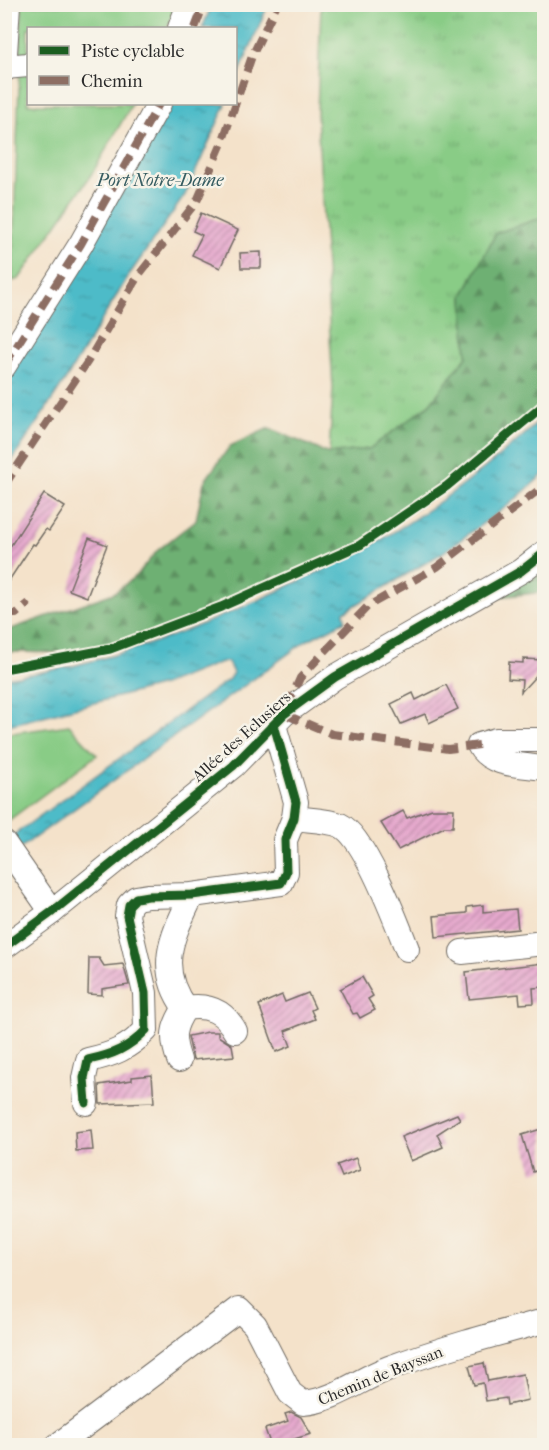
<svg xmlns="http://www.w3.org/2000/svg" width="549" height="1450" viewBox="0 0 549 1450" font-family="'IM FELL French Canon',serif">
<style>
.grass{fill:url(#grass-tufts);stroke:#5a7c58;stroke-width:1.5}
.forest{fill:url(#forest-firs);stroke:#4c6e4f;stroke-width:1.5}
.green{fill:#89cc86;stroke:#5a7c58;stroke-width:1.5}
.water{fill:url(#water-ripples);stroke:#3c737a;stroke-width:1.5}
.building{fill:url(#building-hatch)}
.lines{fill:none;stroke-linecap:round;stroke-linejoin:round}
.minor-casing{stroke:#716b63;stroke-width:26}
.minor{stroke:#fff;stroke-width:24}
.quiet{stroke:#8d6e63;stroke-width:8;stroke-dasharray:15 8;stroke-linecap:butt}
.cycleway-casing{stroke:#f7f3e8;stroke-width:13}
.cycleway{stroke:#1b5e20;stroke-width:9}
.labels{text-anchor:middle;stroke-width:5;stroke-linejoin:round;paint-order:stroke}
.street-label{font-size:16px;fill:#2b2b2b;stroke:#f7f3e8}
.water-label{font-size:18px;font-style:italic;fill:#375d62;stroke:#f7f3e8}
</style>
<defs>
<pattern id="grass-tufts" width="24" height="20" patternUnits="userSpaceOnUse" patternTransform="scale(1.5)"><rect width="24" height="20" fill="#89cc86"/><path d="M3 7l-1-3M5 7V3M7 7l1-3M15 17l-1-3M17 17v-4M19 17l1-3" fill="none" stroke="#76af74"/></pattern>
<pattern id="forest-firs" width="22" height="20" patternUnits="userSpaceOnUse" patternTransform="scale(1.5)"><rect width="22" height="20" fill="#6eb073"/><path d="M5 1l3.5 6h-7zM16 11l3.5 6h-7z" fill="#5b8f5f"/></pattern>
<pattern id="water-ripples" width="26" height="14" patternUnits="userSpaceOnUse" patternTransform="scale(1.5)"><rect width="26" height="14" fill="#4ebbc8"/><path d="M2 4q2-2 4 0t4 0M15 11q2-2 4 0t4 0" fill="none" stroke="#4198a3"/></pattern>
<pattern id="building-hatch" width="6" height="6" patternUnits="userSpaceOnUse" patternTransform="scale(1.5)"><rect width="6" height="6" fill="#e6a9cd"/><path d="M-1 1l2-2M0 6l6-6M5 7l2-2" fill="none" stroke="#bb8aa7"/></pattern>
</defs>
<rect width="100%" height="100%" fill="#f7f3e8"/>
<filter id="ink" filterUnits="userSpaceOnUse"><feTurbulence type="fractalNoise" baseFrequency=".0167" numOctaves="2"/><feDisplacementMap in="SourceGraphic" scale="12" xChannelSelector="R" yChannelSelector="G"/><feConvolveMatrix kernelMatrix="1 2 1 2 8 2 1 2 1" color-interpolation-filters="sRGB"/></filter>
<filter id="wash" filterUnits="userSpaceOnUse"><feTurbulence type="fractalNoise" baseFrequency=".008" numOctaves="4" result="noise"/><feDisplacementMap in="SourceGraphic" scale="24" xChannelSelector="R" yChannelSelector="G"/><feGaussianBlur stdDeviation="1.35" result="paint"/><feColorMatrix in="noise" values="0 0 0 0 0 0 0 0 0 0 0 0 0 0 0 0 0 1.4 0 .05"/><feComposite in="paint" operator="in"/></filter>
<g filter="url(#wash)">
<rect width="100%" height="100%" fill="#f4e2ca"/>
<path class="grass" d="M321,5H544V217L496,233L463,296L467,356L429,405L369,449L329,454L333,388L317,114Z"/>
<g class="forest">
<path d="M544,217V405L447,486L360,545L221,607L110,649L89,653L5,652V631L114,593L135,577L158,550L196,520L204,482L230,446L269,428L329,454L369,449L429,405L467,356L463,296L496,233Z"/>
<path d="M544,553V592L480,599Z"/>
</g>
<g class="green">
<path d="M22,5H176L167,28H28V104H132L93,172L19,279L12,281Z"/>
<path d="M69,725L97,755L5,823V734Z"/>
</g>
<g class="water">
<path d="M212,5H268L236,81V28H202Z"/>
<path d="M167,104H226L185,195L129,275L66,379L5,471V378L27,345Z"/>
<path d="M544,417V474L510,504L442,553L344,612L345,621L306,641L5,859L4,842L229,679L233,673L228,662H221L163,685L5,726V678C106,665 188,633 280,590C307,577 335,565 362,551C427,514 489,468 544,417Z"/>
</g>
<g id="blocks">
<g class="building">
<path d="M201,213L238,230L220,268L192,255L202,235L193,231Z"/>
<path d="M261,252V268H241L240,253Z"/>
<path d="M44,494L65,507L49,531L46,529L35,545L33,544L4,588V556Z"/>
<path d="M89,538L107,545L87,597L69,590Z"/>
<path d="M523,659L544,660V667L521,692L522,680L508,679L509,662L523,663Z"/>
<path d="M446,685L458,709L429,723L425,714L401,724L391,704L413,693L416,700Z"/>
<path d="M432,809H454L453,827H444L398,850L381,823L403,811L407,818Z"/>
<path d="M483,905V912L516,909L518,929L436,937L434,916L467,913V907Z"/>
<path d="M89,958H99L104,966L123,964L129,985L102,989V995L88,994Z"/>
<path d="M544,963V987L533,988L534,1003L520,1004L519,994L469,999L466,972Z"/>
<path d="M362,977L373,996L368,999L375,1010L360,1018L357,1013L353,1014L340,989Z"/>
<path d="M308,993L315,1008L311,1010L315,1019L285,1031L291,1046L276,1052L259,1005L282,995L285,1002Z"/>
<path d="M208,1032H218V1036L232,1045L234,1056L193,1060L188,1036Z"/>
<path d="M152,1075L154,1102L100,1104L99,1085L132,1080V1077Z"/>
<path d="M457,1114L460,1119L437,1134L443,1147L411,1161L401,1137Z"/>
<path d="M544,1128V1168L533,1172L522,1135Z"/>
<path d="M91,1130L93,1150L76,1151L75,1132Z"/>
<path d="M356,1158L360,1170L342,1177L337,1165Z"/>
<path d="M484,1363L488,1381L523,1374L528,1400L507,1405L506,1398L486,1401L483,1383L474,1385L469,1366Z"/>
<path d="M291,1412L301,1417L311,1434L271,1446L265,1429L288,1421L285,1414Z"/>
</g>
</g>
</g>
<g filter="url(#ink)">
<use href="#blocks" fill-opacity="0" stroke="#716b63" stroke-width="1.5"/>
<g class="lines">
<defs>
<g id="minor">
<path d="M180,28L189,4"/>
<path d="M5,67L28,65"/>
<path d="M4,70L8,4"/>
<path d="M4,366L81,244L159,104"/>
<path d="M544,740H496L479,745C489,766 524,765 544,768"/>
<path d="M294,818C308,820 327,820 340,825C364,836 397,923 407,949"/>
<path d="M4,843L52,912"/>
<path d="M192,895C173,935 155,967 185,1008C208,1004 224,1011 235,1031"/>
<path d="M4,947L52,912L233,766L284,714L335,677L521,571L544,553"/>
<path d="M462,952L544,943"/>
<path d="M179,1060C171,1037 172,1028 185,1008"/>
<path d="M86,1103L84,1078L88,1060C112,1055 129,1048 146,1030L145,993L127,916L129,905L136,898L148,896L192,895L281,883L286,872L285,840L294,818L296,802L274,725"/>
<path d="M57,1446L239,1309L255,1325L290,1393L303,1403C334,1401 360,1379 389,1368C440,1349 492,1335 544,1321"/>
</g>
</defs>
<use href="#minor" class="minor-casing"/>
<use href="#minor" class="minor"/>
<g class="quiet">
<path d="M195,28L204,4"/>
<path d="M4,366L81,244L159,104"/>
<path d="M4,486L88,361L138,276L197,201L222,143L252,56L277,4"/>
<path d="M4,614H16L29,603"/>
<path d="M479,745L448,749L332,734L284,714L300,678L368,606L437,567L544,486"/>
</g>
<defs>
<g id="cycleway">
<path d="M4,669L110,649L221,607L360,545L447,486L544,405"/>
<path d="M4,947L52,912L233,766L284,714L335,677L521,571L544,553"/>
<path d="M86,1103L84,1078L88,1060C112,1055 129,1048 146,1030L145,993L127,916L129,905L136,898L148,896L192,895L281,883L286,872L285,840L294,818L296,802L274,725"/>
</g>
</defs>
<use href="#cycleway" class="cycleway-casing"/>
<use href="#cycleway" class="cycleway"/>
</g>
</g>
<g class="labels">
<g class="street-label">
<text transform="translate(241 736) rotate(-42)" y="6">Allée des Eclusiers</text>
<text transform="translate(380 1375) rotate(-22)" y="6">Chemin de Bayssan</text>
</g>
<g class="water-label">
<text x="160" y="186">Port Notre-Dame</text>
</g>
</g>
<rect width="549" height="1450" fill="none" stroke="#f7f3e8" stroke-width="24"/>
<rect x="27" y="27" width="210" height="78" fill="#f7f3e8" stroke="#a5a39c" stroke-width="1.5"/>
<rect x="39" y="46" width="30" height="9" fill="#1b5e20" stroke="#a5a39c" stroke-width="1.5"/>
<text x="81" y="57" font-size="18" fill="#2b2b2b">Piste cyclable</text>
<rect x="39" y="76" width="30" height="9" fill="#8d6e63" stroke="#a5a39c" stroke-width="1.5"/>
<text x="81" y="87" font-size="18" fill="#2b2b2b">Chemin</text>
</svg>
